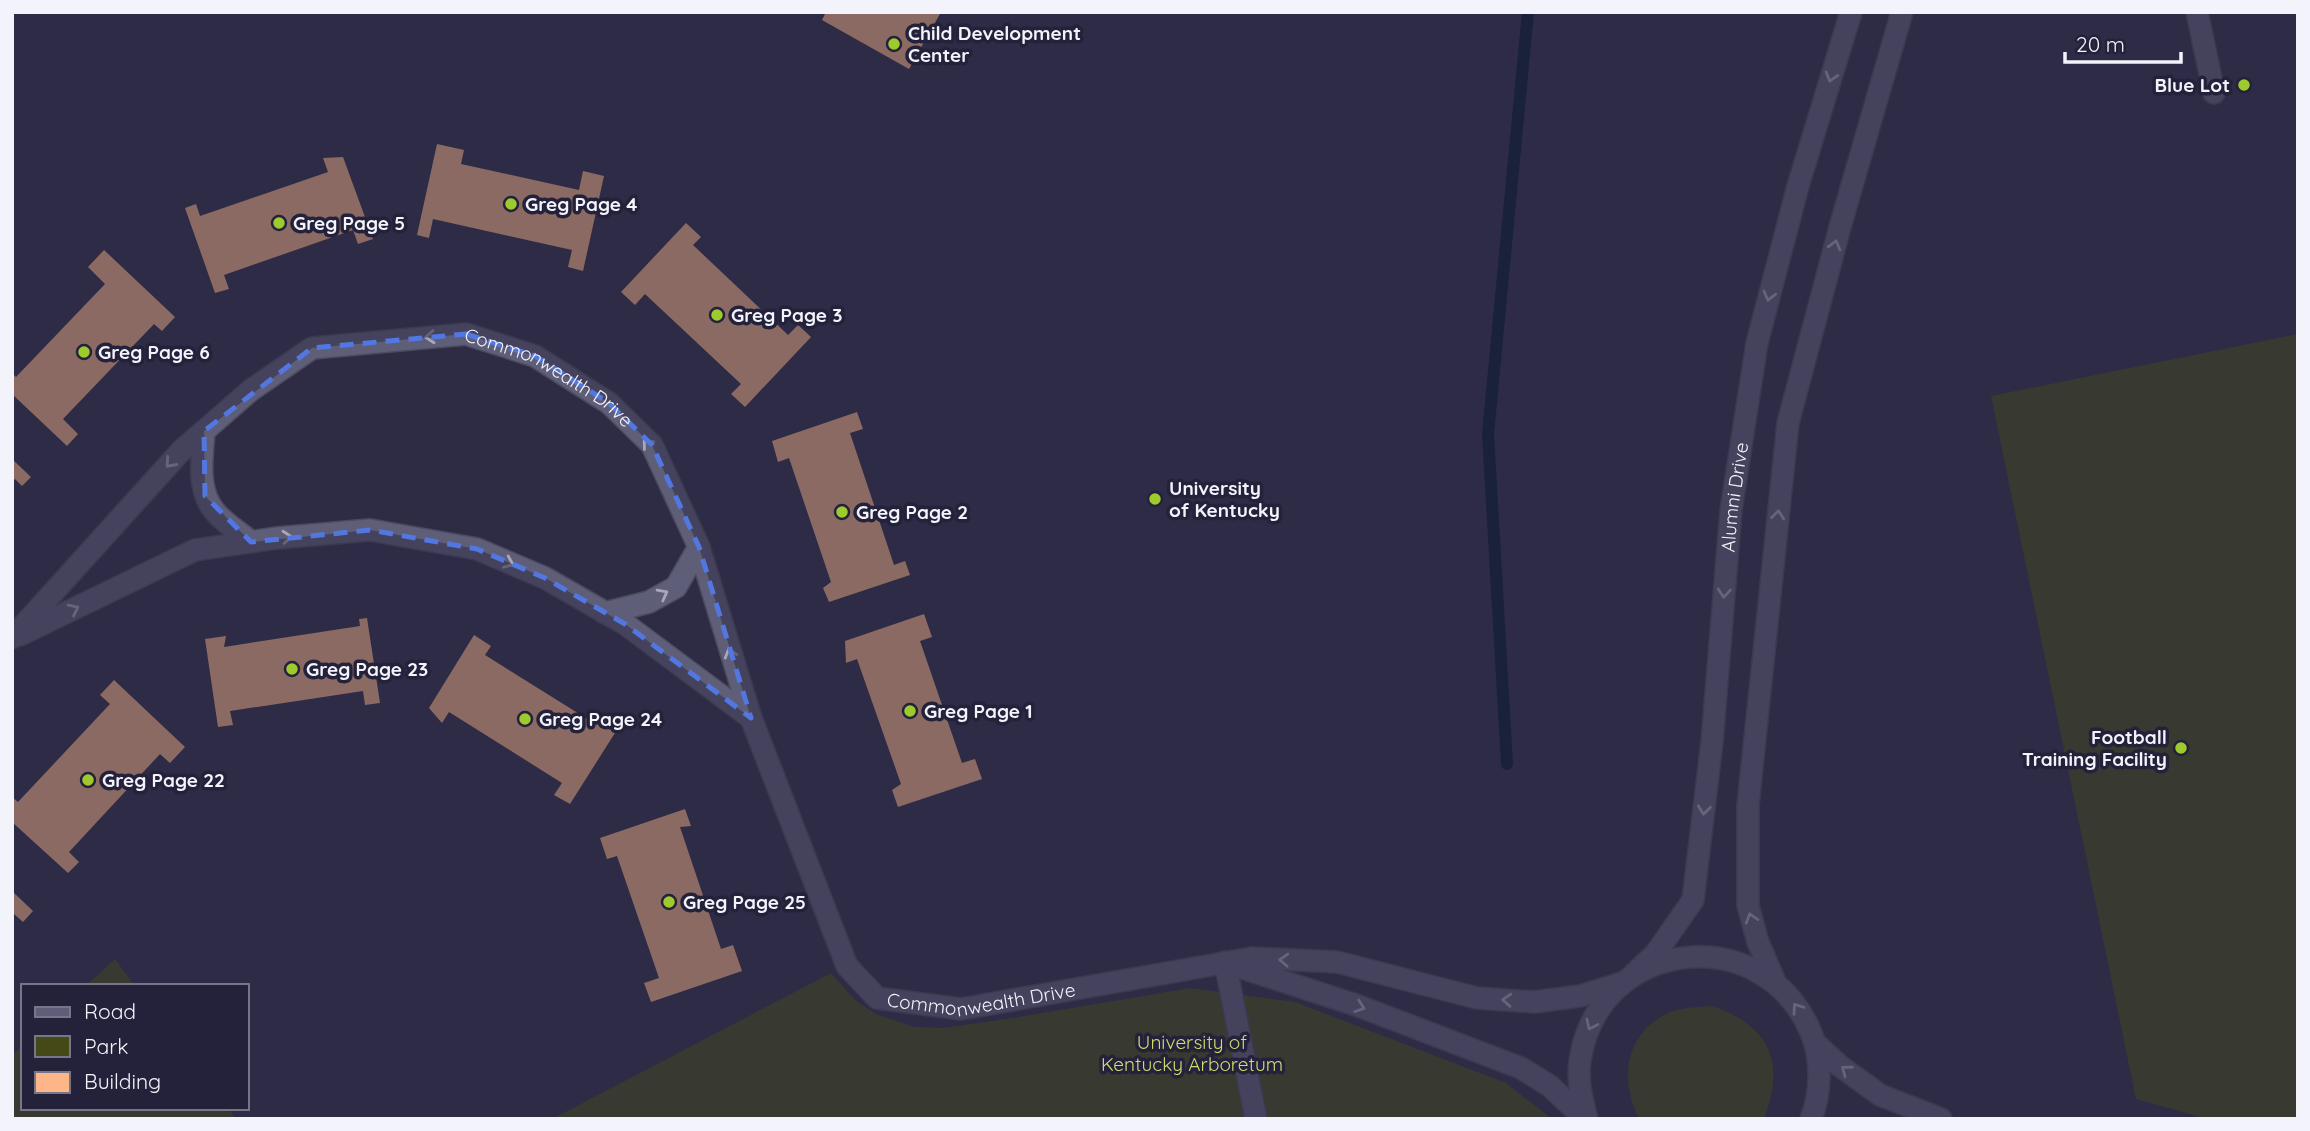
<svg xmlns="http://www.w3.org/2000/svg" width="2310" height="1131" viewBox="0 0 2310 1131" font-family="Quicksand,sans-serif">
<style>
.green{fill:#454917}
.lines{fill:none;stroke-linecap:round;stroke-linejoin:round}
.stream{stroke:#00152f;stroke-width:12}
.building{fill:#feb689}
.service-casing{stroke:#4c4a5d;stroke-width:24}
.minor-casing{stroke:#4c4a5d;stroke-width:24}
.secondary-casing{stroke:#4c4a5d;stroke-width:24}
.service{stroke:#5f5e79;stroke-width:21}
.minor{stroke:#5f5e79;stroke-width:21}
.secondary{stroke:#5f5e79;stroke-width:21}
.oneway{stroke:#a9a8ba}
.marked{fill:none;stroke:#5277e1;stroke-width:5;stroke-dasharray:14 9;stroke-linejoin:round}
.poi-dot{fill:#9eca2e;stroke:#24223a;stroke-width:2.5}
.labels{text-anchor:middle;stroke-width:7;stroke-linejoin:round;paint-order:stroke}
.poi-label{font-size:19px;font-weight:bold;fill:#f3f3fc;stroke:#24223a;text-anchor:start}
.street-label{font-size:19px;fill:#f3f3fc;stroke:#24223a}
.park-label{font-size:19px;fill:#d1db70;stroke:#24223a}
</style>
<rect width="100%" height="100%" fill="#2e2c45"/>
<g class="green">
<path d="M2298,334V1119H2208L2136,1099L1991,396Z"/>
<path d="M115,959L135,986H86Z"/>
<path d="M831,973L855,1000L876,1014L914,1027L944,1028L1013,1018L1190,988L1295,1002L1506,1083L1552,1119H552Z"/>
<path d="M1712,1006C1768,1025 1786,1060 1765,1116L1763,1119H1639C1620,1081 1624,1037 1664,1015C1679,1007 1696,1007 1712,1006Z"/>
<path d="M23,1045V1108H228L236,1119H12V1055Z"/>
</g>
<g class="lines">
<path class="stream" d="M1507,764L1488,434L1528,12"/>
</g>
<g class="building">
<path d="M826,12H941L909,69L822,20Z"/>
<path d="M437,144L464,150L461,164L579,190L583,171L604,176L583,271L568,267L572,250L433,219L429,238L417,235Z"/>
<path d="M343,157L373,239L358,244L353,230L224,275L229,289L215,293L185,208L196,204L200,216L328,172L323,158Z"/>
<path d="M686,223L701,237L693,245L788,335L798,325L811,337L745,407L731,394L741,384L645,294L635,305L621,292Z"/>
<path d="M104,250L175,317L162,331L154,324L63,419L78,434L67,446L12,394V373L16,377L105,284L88,267Z"/>
<path d="M857,412L863,429L850,433L894,565L905,561L910,575L829,602L823,588L831,582L789,458L778,462L772,441Z"/>
<path d="M12,459L31,477L22,486L15,479L12,482Z"/>
<path d="M924,614L932,637L920,641L962,763L975,759L982,779L898,807L892,790L901,784L857,659L846,663L845,641Z"/>
<path d="M367,618L380,703L365,705L363,691L230,711L233,725L218,727L205,639L226,636L224,647L360,626L359,619Z"/>
<path d="M474,635L491,646L485,655L597,725L603,715L620,725L570,804L554,795L562,783L449,712L442,723L429,708Z"/>
<path d="M114,680L185,747L170,763L160,754L69,852L79,862L68,873L12,822V797L18,802L110,704L100,695Z"/>
<path d="M685,809L691,826L680,827L721,949L733,945L742,971L651,1002L644,983L659,978L617,856L607,859L600,838Z"/>
<path d="M12,891L33,911L23,922L14,914L12,915Z"/>
</g>
<g class="lines">
<defs>
<g id="service">
<path d="M2197,12L2214,93"/>
<path d="M1225,962L1256,1119"/>
</g>
<g id="minor">
<path d="M204,431C202,458 196,491 216,513C226,524 239,532 251,542"/>
<path d="M605,613L649,602L676,587L699,547"/>
<path d="M20,635L195,550L277,538L370,530L477,549L545,578L625,624L751,718"/>
<path id="s1" d="M12,638L181,451L251,390L312,348L466,334L535,356L609,403L652,445L699,547L751,718L847,966L877,998L961,1009L1252,958L1337,962L1477,998L1534,1002L1580,996L1622,983"/>
<path d="M1230,964L1356,1005L1521,1068L1550,1086L1585,1119"/>
<path d="M1815,1043L1840,1066L1880,1095L1941,1119"/>
</g>
<g id="secondary">
<path id="s2" d="M1634,974L1656,953L1693,900L1712,742L1731,510L1757,343L1798,186L1851,12"/>
<path d="M1775,982L1758,942L1748,906V805L1788,423L1840,227L1902,12"/>
<path d="M1587,1119C1582,1100 1577,1081 1580,1061C1598,936 1766,919 1812,1035C1822,1061 1821,1094 1811,1119"/>
</g>
</defs>
<use href="#service" class="service-casing"/>
<use href="#minor" class="minor-casing"/>
<use href="#secondary" class="secondary-casing"/>
<use href="#service" class="service"/>
<use href="#minor" class="minor"/>
<use href="#secondary" class="secondary"/>
</g>
<defs><path id="oneway-chevron" d="M-2-3.5L2.5 0L-2 3.5" fill="none" stroke-width="1.6" stroke-linecap="round" stroke-linejoin="round" transform="scale(1.75)"/></defs>
<g class="oneway">
<use href="#oneway-chevron" transform="translate(1831 77) rotate(107)"/>
<use href="#oneway-chevron" transform="translate(1835 245) rotate(-75)"/>
<use href="#oneway-chevron" transform="translate(1769 296) rotate(105)"/>
<use href="#oneway-chevron" transform="translate(430 337) rotate(175)"/>
<use href="#oneway-chevron" transform="translate(647 443) rotate(-129)"/>
<use href="#oneway-chevron" transform="translate(170 463) rotate(132)"/>
<use href="#oneway-chevron" transform="translate(1778 515) rotate(-84)"/>
<use href="#oneway-chevron" transform="translate(287 537) rotate(-5)"/>
<use href="#oneway-chevron" transform="translate(509 563) rotate(23)"/>
<use href="#oneway-chevron" transform="translate(1724 593) rotate(95)"/>
<use href="#oneway-chevron" transform="translate(663 594) rotate(-28)"/>
<use href="#oneway-chevron" transform="translate(74 609) rotate(-26)"/>
<use href="#oneway-chevron" transform="translate(730 653) rotate(-107)"/>
<use href="#oneway-chevron" transform="translate(1704 810) rotate(97)"/>
<use href="#oneway-chevron" transform="translate(1751 918) rotate(-107)"/>
<use href="#oneway-chevron" transform="translate(1284 960) rotate(-177)"/>
<use href="#oneway-chevron" transform="translate(1507 1000) rotate(-176)"/>
<use href="#oneway-chevron" transform="translate(1360 1007) rotate(19)"/>
<use href="#oneway-chevron" transform="translate(1797 1008) rotate(-125)"/>
<use href="#oneway-chevron" transform="translate(1591 1025) rotate(115)"/>
<use href="#oneway-chevron" transform="translate(1846 1070) rotate(-143)"/>
</g>
<path d="M0 0H2310V1131H0ZM466,334L535,356L609,403L652,445L699,547L751,718L625,624L545,578L477,549L370,530L251,542L205,496L204,431L312,348Z" fill="#2e2c45" fill-opacity=".55" fill-rule="evenodd"/>
<path class="marked" d="M466,334L535,356L609,403L652,445L699,547L751,718L625,624L545,578L477,549L370,530L251,542L205,496L204,431L312,348Z"/>
<g class="poi-dot">
<circle cx="894" cy="44" r="7"/>
<circle cx="2244" cy="85" r="7"/>
<circle cx="511" cy="204" r="7"/>
<circle cx="279" cy="223" r="7"/>
<circle cx="717" cy="315" r="7"/>
<circle cx="84" cy="352" r="7"/>
<circle cx="1155" cy="499" r="7"/>
<circle cx="842" cy="512" r="7"/>
<circle cx="292" cy="669" r="7"/>
<circle cx="910" cy="711" r="7"/>
<circle cx="525" cy="719" r="7"/>
<circle cx="2181" cy="748" r="7"/>
<circle cx="88" cy="780" r="7"/>
<circle cx="669" cy="902" r="7"/>
</g>
<g class="labels">
<g class="poi-label">
<text x="908" y="40">Child Development<tspan x="908" dy="22">Center</tspan></text>
<text x="2230" y="92" text-anchor="end">Blue Lot</text>
<text x="525" y="211">Greg Page 4</text>
<text x="293" y="230">Greg Page 5</text>
<text x="731" y="322">Greg Page 3</text>
<text x="98" y="359">Greg Page 6</text>
<text x="1169" y="495">University<tspan x="1169" dy="22">of Kentucky</tspan></text>
<text x="856" y="519">Greg Page 2</text>
<text x="306" y="676">Greg Page 23</text>
<text x="924" y="718">Greg Page 1</text>
<text x="539" y="726">Greg Page 24</text>
<text x="2167" y="744" text-anchor="end">Football<tspan x="2167" dy="22">Training Facility</tspan></text>
<text x="102" y="787">Greg Page 22</text>
<text x="683" y="909">Greg Page 25</text>
</g>
<g class="street-label">
<text dy="7" stroke="none"><textPath href="#s1" startOffset="668">Commonwealth Drive</textPath></text>
<text dy="7" stroke="none"><textPath href="#s2" startOffset="500">Alumni Drive</textPath></text>
<text dy="7" stroke="none"><textPath href="#s1" startOffset="1500">Commonwealth Drive</textPath></text>
</g>
<g class="park-label">
<text x="1192" y="1049">University of<tspan x="1192" dy="22">Kentucky Arboretum</tspan></text>
</g>
</g>
<rect width="2310" height="1131" fill="none" stroke="#f3f3fc" stroke-width="28"/>
<rect x="21" y="984" width="228" height="126" fill="#24223a" stroke="#777688" stroke-width="2"/>
<rect x="35" y="1007" width="35" height="10" fill="#5f5e79" stroke="#777688" stroke-width="2"/>
<text x="84" y="1019" font-size="21" fill="#f3f3fc">Road</text>
<rect x="35" y="1036" width="35" height="21" fill="#454917" stroke="#777688" stroke-width="2"/>
<text x="84" y="1054" font-size="21" fill="#f3f3fc">Park</text>
<rect x="35" y="1072" width="35" height="21" fill="#feb689" stroke="#777688" stroke-width="2"/>
<text x="84" y="1089" font-size="21" fill="#f3f3fc">Building</text>
<path d="M2065 52v10h116v-10" fill="none" stroke="#f3f3fc" stroke-width="3.5"/>
<text x="2076" y="52" font-size="21" fill="#f3f3fc" stroke="#24223a" stroke-width="5" paint-order="stroke">20 m</text>
</svg>
